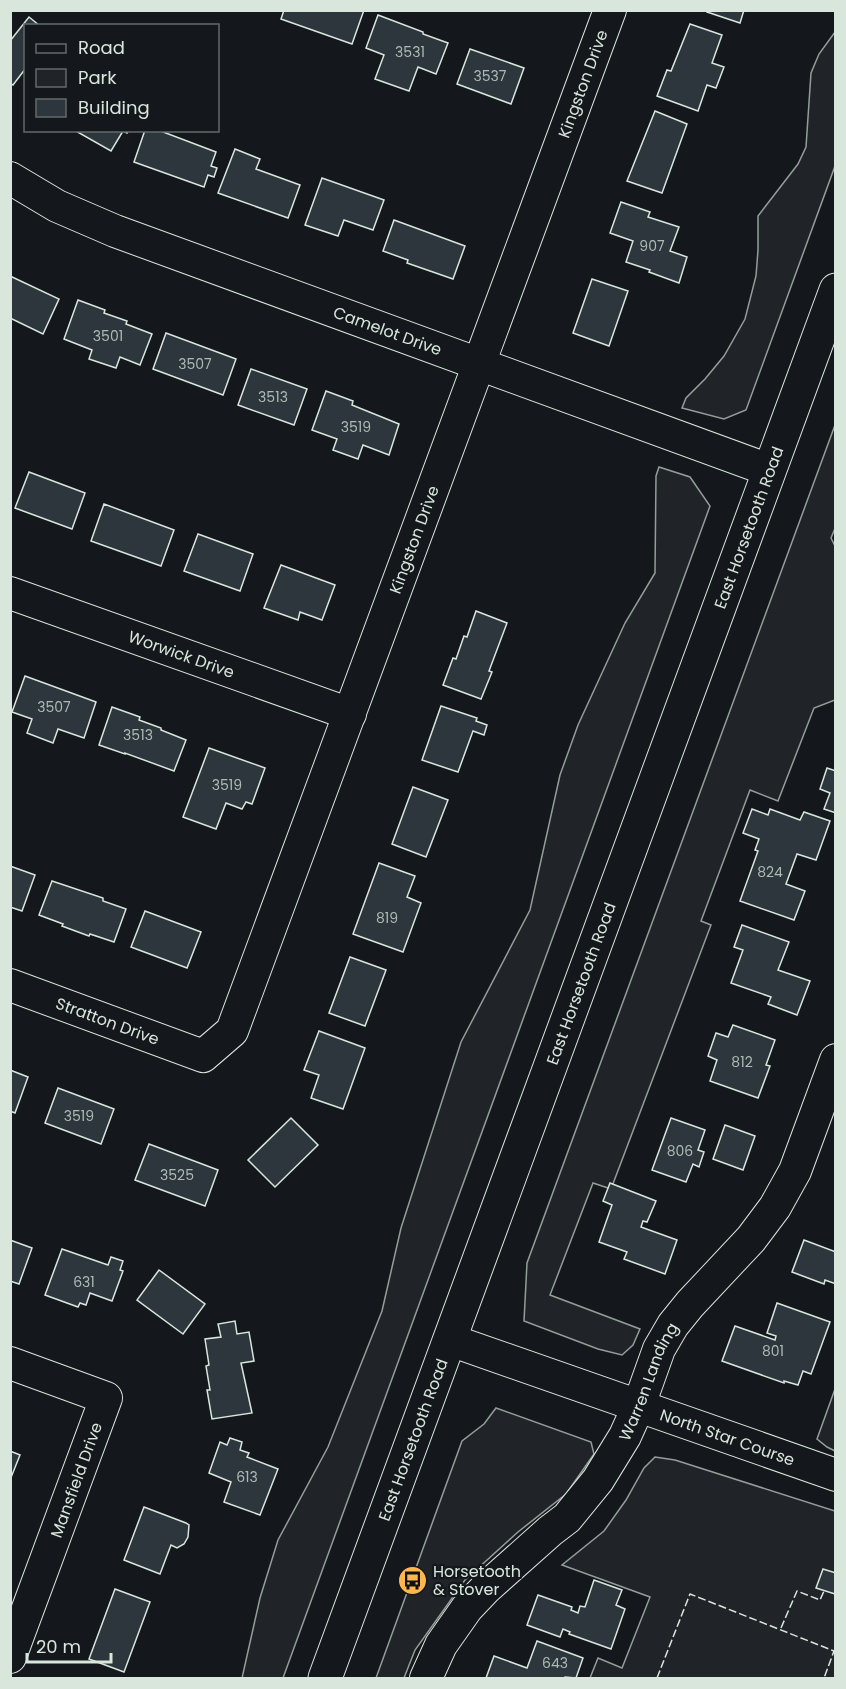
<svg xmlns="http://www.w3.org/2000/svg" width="846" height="1689" viewBox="0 0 846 1689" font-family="Poppins,sans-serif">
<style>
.green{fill:#202428;stroke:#939e99;stroke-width:1.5}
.building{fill:#2c363c;stroke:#d8e6dc;stroke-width:1.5}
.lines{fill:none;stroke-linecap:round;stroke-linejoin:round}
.minor-casing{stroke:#d8e6dc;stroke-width:34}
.major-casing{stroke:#d8e6dc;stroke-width:35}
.minor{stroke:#14181c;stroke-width:32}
.major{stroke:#14181c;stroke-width:33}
.fence{stroke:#d8e6dc;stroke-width:1.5;stroke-dasharray:8 3;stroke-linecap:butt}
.labels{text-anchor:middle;stroke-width:4.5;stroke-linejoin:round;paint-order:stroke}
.number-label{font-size:14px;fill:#adbab4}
.street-label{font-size:16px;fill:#d8e6dc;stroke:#14181c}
.poi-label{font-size:16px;fill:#d8e6dc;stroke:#14181c;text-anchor:start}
</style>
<rect width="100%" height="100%" fill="#14181c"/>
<g class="green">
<path d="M835,32V166L746,410L724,419L682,408L686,398L705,379L724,356L745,319L756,276L758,250V216L798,164L806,147L811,73L819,54Z"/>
<path d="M835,425L836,526L831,538L836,548L835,700L814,708L778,801L750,790L701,921L711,925L611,1189L593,1183L550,1295L640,1329L633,1345L622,1355L598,1349L524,1321L527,1263Z"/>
<path d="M659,467L690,477L710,506L283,1678H242L260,1598L278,1540L328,1447L382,1311L401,1228L461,1042L530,910L560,775L578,725L625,623L655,573L656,476Z"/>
<path d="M835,1389V1451L827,1447L817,1439Z"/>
<path d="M496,1408L591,1442L594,1454L566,1494L518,1532L465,1580L415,1650L404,1678H376L462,1441L484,1424Z"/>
<path d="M655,1457L675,1460L835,1511V1678H590L598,1658L622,1668L650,1597L562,1565L604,1531L626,1500L644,1468Z"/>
</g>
<g class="building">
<path d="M284,10H364L352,44L281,19Z"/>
<path d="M708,10H744L740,23L707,12Z"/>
<path d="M378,15L423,32V34L448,43L436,74L418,67L409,91L375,79L384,55L366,48Z"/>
<path d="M29,17L40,26H26V68L13,85L10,83V41Z"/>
<path d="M690,24L722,35L712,63L724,67L716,88L707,85L698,111L657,96L667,70L671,71Z"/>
<path d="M470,49L524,68L511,104L457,84Z"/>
<path d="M655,111L687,124L662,193L627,181Z"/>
<path d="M74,130H129L127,133L123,131L111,151Z"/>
<path d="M145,130H158L216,152L211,166L217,168L214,177L208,175L204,187L134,162Z"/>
<path d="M235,149L260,159L256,169L300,185L288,218L218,193Z"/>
<path d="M322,178L384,200L373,230L344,220L338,236L305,225Z"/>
<path d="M621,202L650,212L648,217L679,227L670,251L687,257L679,283L649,272L650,270L626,262L633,241L610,233Z"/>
<path d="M394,220L465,246L453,279L407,263L408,260L383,251Z"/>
<path d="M10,276L59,299L43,334L10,318Z"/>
<path d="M592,279L628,291L609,346L573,333Z"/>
<path d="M78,300L105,310L104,313L127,321L126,324L152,334L140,365L120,357L116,368L89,359L92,350L64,339Z"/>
<path d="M166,333L236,359L223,395L153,369Z"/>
<path d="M251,369L307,389L294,425L238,405Z"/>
<path d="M326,391L353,401L352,405L399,424L389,455L363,445L358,459L333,450L337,439L312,430Z"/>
<path d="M29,472L85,493L72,529L15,508Z"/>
<path d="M104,504L174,530L161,566L91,541Z"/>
<path d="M198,534L253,554L240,591L184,571Z"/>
<path d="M281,565L335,585L322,620L300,612L298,620L264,608Z"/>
<path d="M476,611L507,623L489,671L492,672L481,699L443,685L453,658L456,659L464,636L467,637Z"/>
<path d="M25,676L96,702L84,738L58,729L53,743L27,733L32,719L12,712Z"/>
<path d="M441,706L477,718L476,721L487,725L484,735L473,731L458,772L422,760Z"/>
<path d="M112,707L140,717L139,720L161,728V730L186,740L174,771L125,753V754L99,745Z"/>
<path d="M209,748L265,768L252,804L246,802L242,809L226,803L216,829L183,817Z"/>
<path d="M827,768L836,771V813L824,809L830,793L820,789Z"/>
<path d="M413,787L448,800L426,857L392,844Z"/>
<path d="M752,809L768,815L770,809L800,820L804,812L830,821L816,860L797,854L786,884L805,891L794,920L740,901L758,851L755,850L759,839L743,833Z"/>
<path d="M379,863L415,876L407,897L421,903L403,952L353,934Z"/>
<path d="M10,866L35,875L22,911L10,907Z"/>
<path d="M52,881L103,898V901L126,909L114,942L90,934L89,936L62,926L63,924L39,915Z"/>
<path d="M145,911L201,932L187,968L131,947Z"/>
<path d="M742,925L789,942L778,970L810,981L797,1015L768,1004L771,997L731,983L743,950L734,947Z"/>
<path d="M350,957L386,970L365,1026L329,1013Z"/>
<path d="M733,1025L775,1040L766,1065L770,1066L758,1098L710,1081L717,1060L708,1056L716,1033L728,1037Z"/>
<path d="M319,1031L365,1048L343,1109L311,1098L319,1075L304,1070Z"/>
<path d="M10,1070L28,1077L15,1113L10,1111Z"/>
<path d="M58,1088L114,1109L101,1144L45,1123Z"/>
<path d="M291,1118L318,1145L275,1187L248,1160Z"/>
<path d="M671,1118L705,1130L698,1150L704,1152L699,1167L693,1164L686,1182L652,1170Z"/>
<path d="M725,1125L755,1136L743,1170L713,1159Z"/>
<path d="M149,1144L218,1170L205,1206L135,1180Z"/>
<path d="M610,1183L656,1201L647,1222L643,1221L641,1227L677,1240L665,1274L624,1259L627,1252L599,1242L612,1205L603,1201Z"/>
<path d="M10,1240L32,1248L19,1284L10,1281Z"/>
<path d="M804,1240L836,1252V1284L825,1280L824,1284L792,1272Z"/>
<path d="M62,1249L108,1265L111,1257L123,1261L120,1270L123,1271L112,1301L90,1293L86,1305L80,1303L78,1307L45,1295Z"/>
<path d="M159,1270L205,1304L183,1334L137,1300Z"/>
<path d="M777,1303L830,1322L811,1374L803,1371L798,1385L784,1381V1383L722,1361L735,1326L775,1340L776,1336L767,1333Z"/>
<path d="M235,1321L237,1334L249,1332L254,1361L241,1363L252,1413L212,1419L207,1390H210L206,1366L209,1365L205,1339L221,1337L218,1324Z"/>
<path d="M230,1438L242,1442L240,1450L249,1453L247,1457L278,1469L260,1515L224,1502L231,1482L209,1473L220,1442L227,1445Z"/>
<path d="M10,1451L20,1455L10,1480Z"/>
<path d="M144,1507L186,1523L189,1525L188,1537L184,1544L177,1548L171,1545L160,1574L124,1560Z"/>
<path d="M823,1569L836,1573L835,1594L816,1588Z"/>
<path d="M594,1580L622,1590L616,1605L625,1609L611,1649L569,1634L570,1632L563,1629L560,1637L527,1625L538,1595L572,1607L571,1610L578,1613L580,1606L585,1607Z"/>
<path d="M115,1589L150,1602L124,1672L89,1659Z"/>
<path d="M537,1641L583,1658L576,1678L565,1677L564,1678H486L494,1656L527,1668Z"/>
</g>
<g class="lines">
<defs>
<g id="minor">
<path id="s1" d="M10,178L57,206L115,231L769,470"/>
<path id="s2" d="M10,593L350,714"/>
<path id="s3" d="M10,985L203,1056L232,1031L610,10"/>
<path id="s4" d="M450,1340L836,1475"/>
<path d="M10,1363L106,1398L10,1657"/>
<path id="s5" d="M426,1678L441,1645L467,1608L486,1588L550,1531L567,1518L598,1480L625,1436L639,1405L659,1349L673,1325L690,1304L751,1239L775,1207L795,1171L836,1060"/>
</g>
<g id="major">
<path id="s6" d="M325,1678L836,290"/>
</g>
</defs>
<use href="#minor" class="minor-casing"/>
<use href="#major" class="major-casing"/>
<use href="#minor" class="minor"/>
<use href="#major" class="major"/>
<g class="fence">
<path d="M781,1628L797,1591L820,1600L824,1591"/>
<path d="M657,1678L690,1594L834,1651L824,1678"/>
</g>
</g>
<defs>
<symbol id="bus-disc" viewBox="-11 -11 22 22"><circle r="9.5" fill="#ffb74d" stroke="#14181c"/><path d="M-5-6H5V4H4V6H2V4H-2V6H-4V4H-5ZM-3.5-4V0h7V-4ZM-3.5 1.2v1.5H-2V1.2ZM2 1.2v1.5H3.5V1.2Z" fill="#111"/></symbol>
</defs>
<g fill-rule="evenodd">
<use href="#bus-disc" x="396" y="1564" width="33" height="33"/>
</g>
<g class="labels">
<g class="number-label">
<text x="410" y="57">3531</text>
<text x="490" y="81">3537</text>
<text x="652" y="251">907</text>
<text x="108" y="341">3501</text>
<text x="195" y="369">3507</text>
<text x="273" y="402">3513</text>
<text x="356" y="432">3519</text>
<text x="54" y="712">3507</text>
<text x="138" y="740">3513</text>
<text x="227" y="790">3519</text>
<text x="770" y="877">824</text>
<text x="387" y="923">819</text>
<text x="742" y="1067">812</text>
<text x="79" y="1121">3519</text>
<text x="680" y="1156">806</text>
<text x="177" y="1180">3525</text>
<text x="84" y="1287">631</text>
<text x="773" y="1356">801</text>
<text x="247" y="1482">613</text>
<text x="555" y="1668">643</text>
</g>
<g class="street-label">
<text dy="6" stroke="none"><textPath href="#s3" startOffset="1254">Kingston Drive</textPath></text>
<text dy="6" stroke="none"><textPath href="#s1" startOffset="408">Camelot Drive</textPath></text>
<text dy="6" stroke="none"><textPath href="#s6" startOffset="1226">East Horsetooth Road</textPath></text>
<text dy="6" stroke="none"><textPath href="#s3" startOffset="768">Kingston Drive</textPath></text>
<text dy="6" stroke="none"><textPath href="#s2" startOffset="182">Worwick Drive</textPath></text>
<text dy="6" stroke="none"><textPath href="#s6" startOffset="740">East Horsetooth Road</textPath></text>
<text dy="6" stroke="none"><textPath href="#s3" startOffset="104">Stratton Drive</textPath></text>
<text dy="6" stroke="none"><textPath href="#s5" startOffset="376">Warren Landing</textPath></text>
<text dy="6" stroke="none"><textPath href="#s4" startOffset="294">North Star Course</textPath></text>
<text dy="6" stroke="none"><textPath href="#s6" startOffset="254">East Horsetooth Road</textPath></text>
<text transform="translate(76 1480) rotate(-70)" y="6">Mansfield Drive</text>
</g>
<g class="poi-label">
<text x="433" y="1577">Horsetooth<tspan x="433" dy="18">&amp; Stover</tspan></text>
</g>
</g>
<rect width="846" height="1689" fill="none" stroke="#d8e6dc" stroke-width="24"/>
<rect x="24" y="24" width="195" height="108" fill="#14181c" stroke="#626a69" stroke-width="1.5"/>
<rect x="36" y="44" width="30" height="9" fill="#14181c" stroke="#626a69" stroke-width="1.5"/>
<text x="78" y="54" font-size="18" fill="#d8e6dc">Road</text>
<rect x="36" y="69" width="30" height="18" fill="#202428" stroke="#626a69" stroke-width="1.5"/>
<text x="78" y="84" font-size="18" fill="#d8e6dc">Park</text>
<rect x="36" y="99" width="30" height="18" fill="#2c363c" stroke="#626a69" stroke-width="1.5"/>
<text x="78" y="114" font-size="18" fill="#d8e6dc">Building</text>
<path d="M27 1653v9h84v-9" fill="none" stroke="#d8e6dc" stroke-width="3"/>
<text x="36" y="1653" font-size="18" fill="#d8e6dc" stroke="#14181c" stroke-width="4.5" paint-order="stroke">20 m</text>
</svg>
